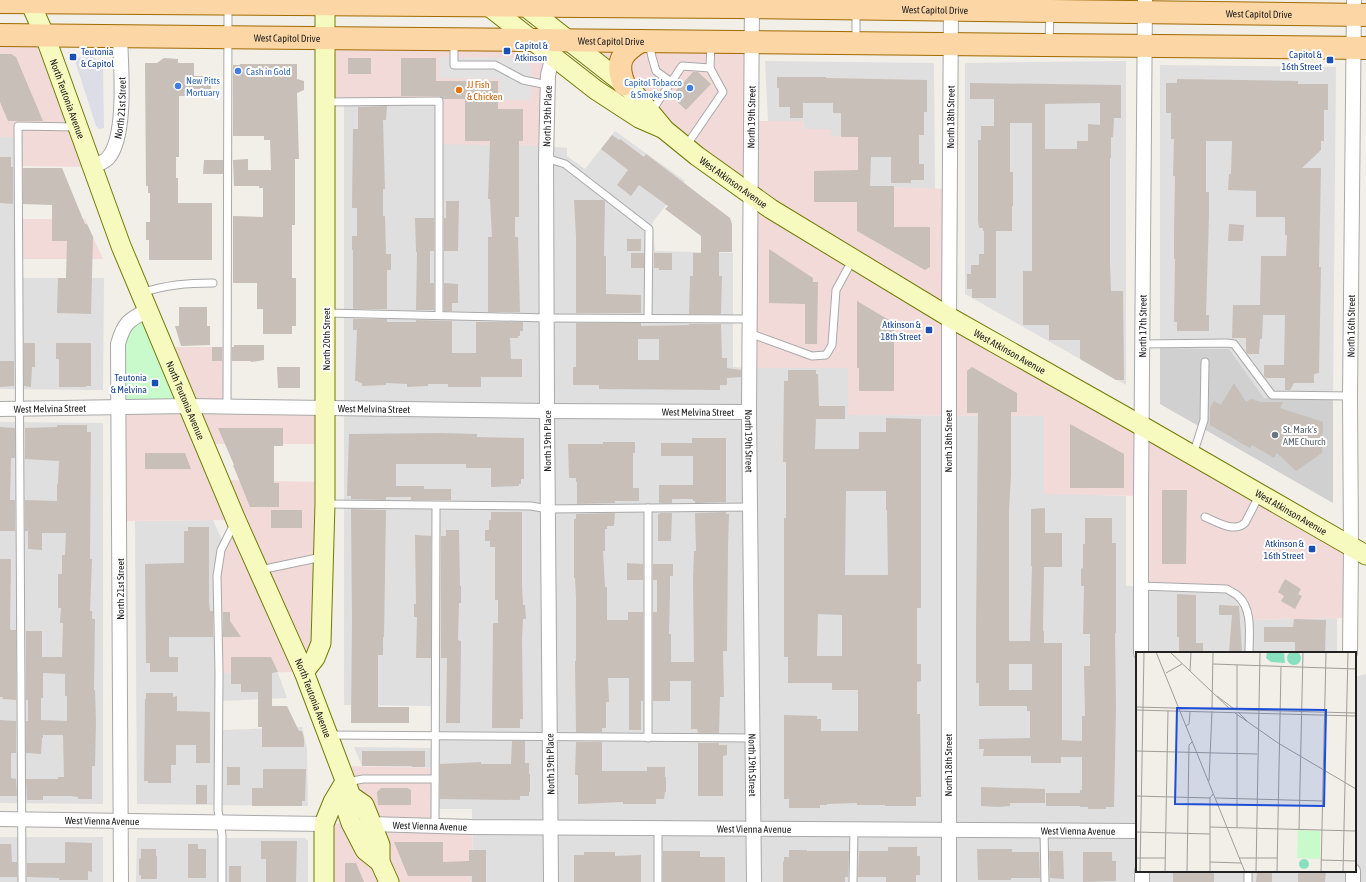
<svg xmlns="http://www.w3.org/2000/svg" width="1366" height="882" viewBox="0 0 1366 882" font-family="'Asap Condensed',sans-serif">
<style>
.residential{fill:#e0dfdf}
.commercial{fill:#f2dad9}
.religious{fill:#d0d0d0}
.park{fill:#c8facc}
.parking{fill:#e2e2e2}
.plaza{fill:#dddde8}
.building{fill:#c7bfb8;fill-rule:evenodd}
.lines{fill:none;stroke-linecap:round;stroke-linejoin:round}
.lane-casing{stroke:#a9a9a9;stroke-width:9}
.street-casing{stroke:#a9a9a9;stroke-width:16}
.secondary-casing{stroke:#707d05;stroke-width:21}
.primary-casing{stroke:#a06b00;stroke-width:24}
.lane{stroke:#fff;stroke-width:7}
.street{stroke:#fff;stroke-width:14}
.secondary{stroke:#f7fabf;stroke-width:19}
.primary{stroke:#fcd6a4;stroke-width:22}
.transit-dot{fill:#1a4fb4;stroke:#fff;stroke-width:1.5}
.shop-dot{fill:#3f7fe0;stroke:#fff;stroke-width:1.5}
.food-dot{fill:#e8710a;stroke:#fff;stroke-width:1.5}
.worship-dot{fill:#6b7280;stroke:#fff;stroke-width:1.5}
.labels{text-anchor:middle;stroke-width:4;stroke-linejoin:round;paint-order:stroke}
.street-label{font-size:10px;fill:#222;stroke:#fff}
.transit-label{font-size:10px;fill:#164399;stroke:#fff;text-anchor:end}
.shop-label{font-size:10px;fill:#366cbe;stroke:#fff;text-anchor:start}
.food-label{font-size:10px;fill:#c56008;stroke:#fff;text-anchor:start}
.worship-label{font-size:10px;fill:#5b616d;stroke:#fff;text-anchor:start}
.inset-road{fill:none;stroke:#9f9d99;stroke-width:1}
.view{fill:#1d4ed8;fill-opacity:0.15;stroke:#1d4ed8;stroke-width:2}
.inset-edge{fill:none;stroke:#222;stroke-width:2}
</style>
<rect width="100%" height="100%" fill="#f2efe9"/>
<g class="residential">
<path d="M765,61L934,63L935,189L857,186L831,136V129H804L803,121H768Z"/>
<path d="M1126,61V385L965,294V63Z"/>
<path d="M1160,65L1336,67L1333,400L1264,398L1228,349L1160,348Z"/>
<path d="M439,101L546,146L567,148V156L585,169L615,131L685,181L652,223L655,251L733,253V367L749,368H848V415L1044,416V493L1126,496V586L1227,589L1239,597L1250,620L1337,618V653H1137V871H1355V677L1366,674V882H471L468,877H473L472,809H435V768L362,766L354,747L431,748L432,706L344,705V102Z"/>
<path d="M0,137H18L21,278H104L103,390L0,389Z"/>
<path d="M0,422L103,423V804L0,803Z"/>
<path d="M213,520L224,544L219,672L278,673L287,698L223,701V730L302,727L307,748L308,806L137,804L135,521Z"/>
<rect x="0" y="837" width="103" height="45"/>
<path d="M137,838H305L308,841V882H136Z"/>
</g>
<g class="commercial">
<path d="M0,35L45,36L92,167L18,166V137H0Z"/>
<path d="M325,38L751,41V121H803L804,129H831V136L858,137L857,186L950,189L949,317L1351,547L1350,618L1250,620L1247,611L1227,589L1140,586L1141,496L1044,494V416L848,415V368H749L750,192L555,40L546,146L439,144V102H326Z"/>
<path d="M18,219H85L103,259H18Z"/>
<path d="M163,347H227V407L325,408V444H205L220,480L325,482V656L304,672L219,673L221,550L236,520L120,521L119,408Z"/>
<path d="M345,766L436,768L435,825L472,827L473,877L468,878L471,882H324L325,824L351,823Z"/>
</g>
<path class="religious" d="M1160,348L1229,349L1264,398L1333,400V503L1160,404Z"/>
<path class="park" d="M148,310L188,406L119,408L118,344Z"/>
<path class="parking" d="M439,57L521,58L531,66V100H500V79L439,78Z"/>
<path class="plaza" d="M93,57L103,66L104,128L99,129L96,126L74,58Z"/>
<g class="building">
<path d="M0,54H11L16,57L43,121H8L0,102Z"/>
<path d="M164,58L178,59V63H194V76H211V96H179V157H176V178H178V203H212V260H149V240H146V222H150V193H148V186H146L145,63H157Z"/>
<rect x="348" y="58" width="23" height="16"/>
<path d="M401,58H436V81H498V109H523V141H519V217H515V237H518L520,312H488V237H492L490,199H488L490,141H465V99H443L439,96H401Z"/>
<path d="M240,64H297V79L304,81V90L297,93L299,159H295V225H292V278H296V326H292V334H263V309H257V283H233V216L263,217V188H259V186H234L233,160L248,159V170H271L270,140H264V136H233V65H240Z"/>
<path d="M693,72H698L711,84L686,110L671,96Z"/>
<path d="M777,77H826V78L927,80V112H924V135H919V164H924V180H911V183H891V157H871L870,186H894V227H930V267L925,270L857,231V202H814V171L858,170V137H841V113H833V103H803V118H790V107H779V88H777Z"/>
<path d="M1177,79L1298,81V84H1328V110H1324V141H1321V150L1302,168H1321L1319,267H1321L1319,373L1314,374V383H1294L1290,390H1285V378H1266L1264,376V365H1284L1285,315H1263L1262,339H1260L1259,354H1248L1246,352V338H1232L1233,305H1260L1261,256H1286L1287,235H1285V217H1256V191L1228,190L1229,174H1231L1232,141H1206V192H1209V215L1206,315H1209V331H1177V322H1174L1175,259H1174V234L1175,176H1173L1174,139H1171V113H1166V83H1177Z"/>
<path d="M970,83L1121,85V118H1114L1113,137H1111V158H1110V264L1111,291H1123L1124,380H1116L1080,359V340H1049V325H1023V271H1032V123H1010V172H1013V206H1012V231H996V298H972V289H967V274H971V265H979V254H984V231H983V228H979L978,221V140H981V126H994V99H970ZM1100,103V125L1088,124V141H1077V149H1045V104Z"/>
<path d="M387,106L386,120H383L385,189H383V216H385L386,254H391V270H387V309H353V250H352V236H357V208H352L353,129H358V107Z"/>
<path d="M612,135L619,140L620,139L644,157L646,154L730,218L732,224V252H719V276H722L721,314H689L690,276H693V253H701V236L665,209L668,206L639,185L631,196L617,185L628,170L601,149Z"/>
<path d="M0,157H11V167H13V204L0,203Z"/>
<path d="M204,160H223V174H203Z"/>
<path d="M23,168H62L85,224H87L93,237L91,314L57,313L58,278H66L67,241H52V205L23,204Z"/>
<path d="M574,200H603L605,201L604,256H606V294L641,295V313H576V236Z"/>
<path d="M446,201H459L458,251H444V218H446Z"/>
<path d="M415,218H434V251H430V283H434V310H416L417,252H416Z"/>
<path d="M1229,224L1244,225L1243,241H1228Z"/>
<rect x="627" y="239" width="14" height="12"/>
<path d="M769,249L813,278V282H818L817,344H805V304L769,303Z"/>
<rect x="631" y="253" width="13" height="15"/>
<path d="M654,253H672V270H659V268H654Z"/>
<path d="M444,283L458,284V303H452V311H444Z"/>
<path d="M857,301L894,323V391H859V368H857Z"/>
<path d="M179,307H207V326H210V345L181,346L175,326H179Z"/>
<path d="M353,319H387V322H416V320L452,321V353H476V322H523V331H520V336H518V338H510L511,359H522V377H481V387H448V384H428V386L407,387V384L386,383V385L362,386V383L358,382V381H355L357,330H353Z"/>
<path d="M576,323H641V326L689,325V324H721L722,358H727V368L741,370V377L727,378V385H720V390L599,389V385H573V367H576ZM638,339H659V360H638Z"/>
<path d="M24,343H35V367H32L31,387L24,386Z"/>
<path d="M56,343H91V386H86V387H59V359H56Z"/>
<path d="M234,345H264V360L252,362L250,361H232V347H234Z"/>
<rect x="212" y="347" width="10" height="14"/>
<path d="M0,361H14V386L0,387Z"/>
<path d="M277,367H300V388H278Z"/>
<path d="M972,367L1017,393V412H1011V475L1009,511V641H1030L1032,566H1031V509L1045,508V533H1062V567H1044L1043,631H1044V643H1062V740L1082,741V716H1085L1084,666H1090V634H1083L1084,586H1081V569L1083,568V544H1085V518H1112V543H1116V633H1115L1116,709L1114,807H1106V809H1088V807H1080V806H1046V793H1080V790H1082V757H1061V763H1031V756H983L984,749H979V739L1030,738V711H1027V706H979V683H976V633L978,413H967V371ZM1009,664H1032V690H1009Z"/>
<path d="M788,370H816V374H818L819,406H845V419H816L815,449H859V432H886V418L921,419V608H917V664H921V681L917,682V714H920L921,797H916V806H885V805H857V803L827,804V805H820V808H789V799H784V715L817,716V719H821V731H858V690H832V683H788V657H784V518H786V462H783L784,381H788ZM846,491H886V510H887L888,575H845ZM818,614L842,615V656H817Z"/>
<path d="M1234,383L1246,402L1251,399L1261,402H1283L1280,408L1323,422L1322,453L1296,471L1277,453L1274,458L1252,445L1250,448L1210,425V408L1214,401L1221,405Z"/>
<path d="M1070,424L1124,454V488H1070Z"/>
<path d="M57,425H87V432H91L90,559H92L90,611H92V619H95L94,690H95L96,721L95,766H92V799H78V797L70,796H43V800H27L26,779H58V777H64L63,735H43V738H42L41,754L26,753V721H28V700H26V631H42V657H62L63,623H60L61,608H58V574H62V555H65L66,533H42V550L28,549V531H25V500L57,501V484H58L59,461L25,459V428L57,427ZM43,673L65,674V696H67V721L41,720V698H43Z"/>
<path d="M0,427L15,428V458H11L10,500H15V531H0Z"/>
<path d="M218,428H283V446H274V483H279V507H250L233,465H234Z"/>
<path d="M439,433L477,434V437L524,438V479H521V484H519V486L491,487V468H466V464H396V486H424V489H451V500H411V497H386V500L351,499V496H347L349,434Z"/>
<path d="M692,438H726V502L695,503V501H693V499H672V503H659V485H693V456H661V443H692Z"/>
<path d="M603,442H635V453H633V488H639V501H615V503L577,504V482H576V478H569L568,444H603Z"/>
<path d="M145,453H185L191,469H145Z"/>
<path d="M1162,490H1187L1186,564H1162Z"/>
<path d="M351,509L386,510L384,637H383V655H378V707H409V723H351L352,621Z"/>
<rect x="271" y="510" width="31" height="18"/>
<path d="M491,512H522V586L523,605H525L526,619H523L522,639L523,719H520V728H492L493,623H498V600H495V547H490V541H485V530H489V520H491Z"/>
<path d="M726,512V514H729L728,548L727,651H723L724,697H720L719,733H698L697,729H691V681H670V701H653V612H657V580H653V564H673V576H670V592L669,634H671V662H694L693,580L694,551H696L695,513Z"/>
<path d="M615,513L614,526H607V529H605V551H603L605,587H607V620H628V612H643V701H641V730H629V678H608L609,702H606V728H602V732H576L575,661H576V597L575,578H574V519H576V514Z"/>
<path d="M659,513H672L671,541H658V514H660Z"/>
<path d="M188,527H209V601L210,611H213V637H169V657H178V672H150V663H146L145,564L184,563V531H188Z"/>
<path d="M446,530H459L460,586H461V603H459L458,640L461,641L460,723H446L447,658H441V536H446Z"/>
<path d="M415,535L431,536V658H416L417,617H414V604H416Z"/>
<path d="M0,559H11L10,628L11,630H16V700L2,699L3,697H0Z"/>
<path d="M627,563L643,564V580H627Z"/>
<path d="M1285,579L1301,589L1298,594L1302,596L1295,609L1281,601L1284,596L1278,592Z"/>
<path d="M1177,594L1196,595V643H1203V653H1179V637H1177Z"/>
<path d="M1219,605L1239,606L1242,652H1229L1232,615H1219Z"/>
<path d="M223,612H230V621L241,637H223Z"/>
<path d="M1294,619L1326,620L1325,652H1321V653H1295V642H1264V627H1293Z"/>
<path d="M231,657H271L278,672L272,673V706H287L299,731H302L304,738V747H262V727H258V692H241V684H231Z"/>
<path d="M146,693H173V697L177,696V711L210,712V763H196V745H176V765H171V783H148V781H144L145,699H146Z"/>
<path d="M0,720L16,721V753H11V778L16,779L17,796H0Z"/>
<path d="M512,741H525V763H529V774H530V792H529V796H520V800L440,799V764L481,762V764H511Z"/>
<path d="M576,742H602V771H647V767H665V777H666V792H665L664,799H656V804H623V802L578,804V775H575Z"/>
<path d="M698,743H719V745H727V755L723,756V796H698Z"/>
<path d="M362,751H425V767H412V766H362Z"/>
<rect x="227" y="767" width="13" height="18"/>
<path d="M263,769H306L305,801H302V806H252V788H263Z"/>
<rect x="196" y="785" width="11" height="19"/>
<path d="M981,787L1045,789V803H1010V806L998,807L981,806Z"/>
<path d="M381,788H407L411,790V805H378L377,792Z"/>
<path d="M261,841H297L296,882H266V859H261Z"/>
<path d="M65,842L92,843V872L88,871V880H59V878L27,877V863H65Z"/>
<path d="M394,842H443V862L469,861V850H486V882H472V876H408Z"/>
<path d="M0,844H11L12,862H17V877H0Z"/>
<path d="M188,844H198V849H206V878H188Z"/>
<path d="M888,847H917V856H920V875H916V882H886V877H858L859,851H888Z"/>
<path d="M141,849H156V856H157V879H141V875H139V858L141,859Z"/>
<path d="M977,849H1012V852H1039L1040,878H1011V880H978Z"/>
<path d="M789,850H807V851H849L848,877H845V882H783V862L784,861V857H789Z"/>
<path d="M663,851H700V857H725V882H663Z"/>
<path d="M1049,851H1063L1064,879L1050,878Z"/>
<path d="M584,852H615V856L641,855V882H574V855H584Z"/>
<path d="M1083,852H1112V861H1116V881L1083,882Z"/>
<path d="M345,863H356L364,882H345Z"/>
<rect x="229" y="866" width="12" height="16"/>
<path d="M1257,871H1272V882H1256Z"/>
<path d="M1298,871H1326L1325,882H1298Z"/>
<rect x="1173" y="872" width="41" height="10"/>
</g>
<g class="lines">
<defs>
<g id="lane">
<path d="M454,41V65H495L523,80L548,85"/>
<path d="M856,42V10"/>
<path d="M649,43L652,57L656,71L671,82"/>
<path d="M1049,43L1050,13"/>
<path d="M326,102L439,101V315"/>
<path d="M651,112L682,66L710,68"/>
<path d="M686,146L723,92L710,68L711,43"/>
<path d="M546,158L565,164L649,229L648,318"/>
<path d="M141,293C166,285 186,283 213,283"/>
<path d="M326,313L547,318L749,319"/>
<path d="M749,333L812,356L826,355L832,345L836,290L853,259"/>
<path d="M1142,344L1227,343L1234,344L1272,395L1350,396"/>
<path d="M227,407L228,5"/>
<path d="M1193,455L1204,420L1205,362"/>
<path d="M327,504L531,506L548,509L750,507"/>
<path d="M648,508V738"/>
<path d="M1205,517C1217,522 1234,533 1245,523L1260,494"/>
<path d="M260,570L322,557"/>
<path d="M1140,586L1227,589C1231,592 1235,593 1238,596C1253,609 1249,635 1249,653"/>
<path d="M329,735L753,738"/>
<path d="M347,782L363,779H435"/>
<path d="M435,825L436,506"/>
<path d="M658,828V882"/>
<path d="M1044,830L1045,882"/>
<path d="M22,882L18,126L77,127"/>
<path d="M222,882V835L218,810L219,673L217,576L221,550L234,524"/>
<path d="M853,882L854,829"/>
<path d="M1248,882V871"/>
</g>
<g id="street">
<path id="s1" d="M752,0L749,412L754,882"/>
<path id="s2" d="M92,167C97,164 105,162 108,158C127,137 121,66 120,37"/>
<path id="s3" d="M0,409L188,406L547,411L749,412"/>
<path id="s4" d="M1141,653V496L1145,0"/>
<path id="s5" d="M1350,653L1351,547L1350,396L1354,0"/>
<path id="s6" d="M0,819L324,824"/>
<path id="s7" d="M371,824L472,827L1137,831"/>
<path d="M1142,871V882"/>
<path d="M121,882L118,344C124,322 129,320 148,310"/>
<path id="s8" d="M551,882L547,411L546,158L548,75L555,47"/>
<path id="s9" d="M949,882V317L951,2"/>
<path d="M1353,882V871"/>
</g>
<g id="secondary">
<path id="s10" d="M29,0L45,36L121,246L236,520L304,672L351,796L364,805L380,845V862L389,882"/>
<path id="s11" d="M517,0L624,84L636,95L665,130L697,156L771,209L949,317L1142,426L1366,555"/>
<path d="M482,1L596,90L639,118L662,128"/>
<path d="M304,672L315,658L321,643L325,504V4"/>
<path d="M351,796L347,811L351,823L365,850L380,862"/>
<path d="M324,882V824L333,802L345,782"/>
</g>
<g id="primary">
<path id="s12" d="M0,2L736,7L1366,15"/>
<path id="s13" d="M0,35L1366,48"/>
<path d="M624,84C615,62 622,52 641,41"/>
</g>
</defs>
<use href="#lane" class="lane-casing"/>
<use href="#street" class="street-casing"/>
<use href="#secondary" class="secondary-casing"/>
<use href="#primary" class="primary-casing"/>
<use href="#lane" class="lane"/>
<use href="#street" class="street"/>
<use href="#secondary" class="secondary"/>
<use href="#primary" class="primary"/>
</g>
<g class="transit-dot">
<rect x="503" y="47" width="8" height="8" rx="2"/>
<rect x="69" y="53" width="8" height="8" rx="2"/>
<rect x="1326" y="56" width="8" height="8" rx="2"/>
<rect x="925" y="326" width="8" height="8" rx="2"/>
<rect x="151" y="379" width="8" height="8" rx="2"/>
<rect x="1308" y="545" width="8" height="8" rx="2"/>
</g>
<g class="shop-dot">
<circle cx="238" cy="71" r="4"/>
<circle cx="178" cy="86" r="4"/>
<circle cx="690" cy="88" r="4"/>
</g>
<circle class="food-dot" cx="459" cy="90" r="4"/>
<circle class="worship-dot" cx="1275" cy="435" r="4"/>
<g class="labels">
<g class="street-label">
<text dy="4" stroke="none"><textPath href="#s12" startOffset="935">West Capitol Drive</textPath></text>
<text dy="4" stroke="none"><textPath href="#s12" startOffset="1259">West Capitol Drive</textPath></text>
<text dy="4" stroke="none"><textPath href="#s13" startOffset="287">West Capitol Drive</textPath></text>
<text dy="4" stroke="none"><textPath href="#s13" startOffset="611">West Capitol Drive</textPath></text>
<text dy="4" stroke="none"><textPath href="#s10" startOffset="106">North Teutonia Avenue</textPath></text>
<text dy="4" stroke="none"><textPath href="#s2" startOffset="71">North 21st Street</textPath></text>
<text dy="4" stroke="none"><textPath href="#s8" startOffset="766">North 19th Place</textPath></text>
<text transform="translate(751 117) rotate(-89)" y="4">North 19th Street</text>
<text dy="4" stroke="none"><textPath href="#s9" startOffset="765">North 18th Street</textPath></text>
<text dy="4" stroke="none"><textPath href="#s11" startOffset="284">West Atkinson Avenue</textPath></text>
<text dy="4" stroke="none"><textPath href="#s4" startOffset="327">North 17th Street</textPath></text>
<text dy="4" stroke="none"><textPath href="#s5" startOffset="327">North 16th Street</textPath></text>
<text transform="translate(326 339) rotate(-90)" y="4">North 20th Street</text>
<text dy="4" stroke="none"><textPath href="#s11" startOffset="608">West Atkinson Avenue</textPath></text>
<text dy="4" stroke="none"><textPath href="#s10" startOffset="430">North Teutonia Avenue</textPath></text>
<text dy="4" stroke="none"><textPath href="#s3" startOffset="50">West Melvina Street</textPath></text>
<text dy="4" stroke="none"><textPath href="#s3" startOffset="374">West Melvina Street</textPath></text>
<text dy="4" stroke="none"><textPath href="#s3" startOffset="698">West Melvina Street</textPath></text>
<text transform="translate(547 441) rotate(-90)" y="4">North 19th Place</text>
<text dy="4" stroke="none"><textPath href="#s1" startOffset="441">North 19th Street</textPath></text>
<text transform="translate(948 441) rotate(-90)" y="4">North 18th Street</text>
<text dy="4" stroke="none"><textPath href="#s11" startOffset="932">West Atkinson Avenue</textPath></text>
<text transform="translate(120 589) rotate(-90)" y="4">North 21st Street</text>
<text dy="4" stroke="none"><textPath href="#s10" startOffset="754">North Teutonia Avenue</textPath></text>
<text transform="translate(550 764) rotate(-91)" y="4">North 19th Place</text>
<text dy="4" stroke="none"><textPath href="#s1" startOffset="765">North 19th Street</textPath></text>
<text transform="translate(948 765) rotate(-90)" y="4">North 18th Street</text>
<text dy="4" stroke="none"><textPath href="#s6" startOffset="102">West Vienna Avenue</textPath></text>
<text dy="4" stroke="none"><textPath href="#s7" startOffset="59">West Vienna Avenue</textPath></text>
<text dy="4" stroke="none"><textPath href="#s7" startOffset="383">West Vienna Avenue</textPath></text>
<text dy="4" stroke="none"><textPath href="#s7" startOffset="707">West Vienna Avenue</textPath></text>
</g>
<g class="transit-label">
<text x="515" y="49" text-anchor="start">Capitol &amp;<tspan x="515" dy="12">Atkinson</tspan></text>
<text x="81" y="55" text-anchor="start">Teutonia<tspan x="81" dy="12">&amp; Capitol</tspan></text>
<text x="1322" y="58">Capitol &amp;<tspan x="1322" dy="12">16th Street</tspan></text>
<text x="921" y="328">Atkinson &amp;<tspan x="921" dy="12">18th Street</tspan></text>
<text x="147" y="381">Teutonia<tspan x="147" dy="12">&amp; Melvina</tspan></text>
<text x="1304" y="547">Atkinson &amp;<tspan x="1304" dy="12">16th Street</tspan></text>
</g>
<g class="shop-label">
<text x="246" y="75">Cash in Gold</text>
<text x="186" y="84">New Pitts<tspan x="186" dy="12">Mortuary</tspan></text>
<text x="682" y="86" text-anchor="end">Capitol Tobacco<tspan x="682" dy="12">&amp; Smoke Shop</tspan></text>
</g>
<g class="food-label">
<text x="467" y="88">JJ Fish<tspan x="467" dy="12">&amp; Chicken</tspan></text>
</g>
<g class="worship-label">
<text x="1283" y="433">St. Mark's<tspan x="1283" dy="12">AME Church</tspan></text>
</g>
</g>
<g transform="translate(1136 652)">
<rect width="220" height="220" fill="#f2efe9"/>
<path d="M162,178L184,179V207L161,206Z" fill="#c8facc"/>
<path d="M151 6a7 7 0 1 1 14 0a7 7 0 1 1-14 0ZM131,0H148L149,11L135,10L130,6ZM163 212a5 5 0 1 1 10 0a5 5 0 1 1-10 0Z" fill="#88e0be"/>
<path class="inset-road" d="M20,0L109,220M34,0L95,58M77,12L220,17M54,19L55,0M30,21L46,12M81,44L98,57M0,55L220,61M76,57L77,0M0,58L220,64M101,58V13M102,60L111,69M99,61L142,91L220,137M50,74L53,72L54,60M0,99L121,102M73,129L76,59M0,144L74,146M80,146L187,149M74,175L220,179M101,176V63M163,177L167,0M0,180L74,182M0,206H29M103,206H141M185,208L220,209M74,210L105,211M4,220L8,0M29,220L32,59M51,220L53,93L56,90M74,220V146L77,142M120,220L124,0M141,220L145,15M185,220L190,0M207,220L212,0"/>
<path class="view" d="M41,56L190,58L188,154L39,152Z"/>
<rect width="220" height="220" class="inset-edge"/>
</g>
</svg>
